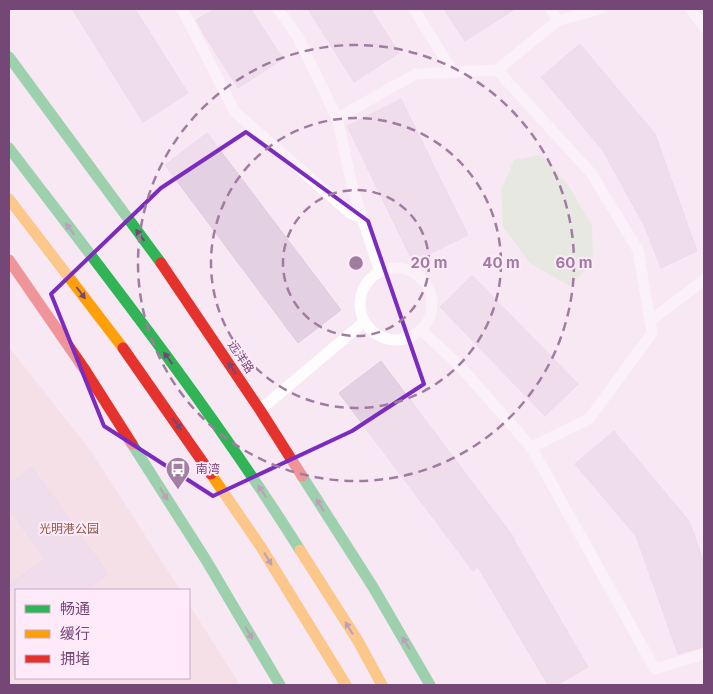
<svg xmlns="http://www.w3.org/2000/svg" width="713" height="694" viewBox="0 0 713 694" font-family="Inter,'Noto Sans SC',sans-serif">
<style>
.green{fill:#f1d7d7}
.water{fill:#d2e8c9}
.building{fill:#e4d0e3;stroke:#e1cadf}
.lines{fill:none;stroke-linecap:round;stroke-linejoin:round}
.lane{stroke:#fefcfd;stroke-width:11}
.fast{stroke:#30b455;stroke-width:11}
.slow{stroke:#ff9f0a;stroke-width:11}
.jam{stroke:#e5322d;stroke-width:11}
.oneway{fill:#754777}
.marked{fill:none;stroke:#7b2cbf;stroke-width:4;stroke-linejoin:round}
.ring{fill:none;stroke:#a17ca1;stroke-width:2.5;stroke-dasharray:9 6}
.labels{text-anchor:middle;stroke-width:4;stroke-linejoin:round;paint-order:stroke}
.street-label{font-size:12px;fill:#754777;stroke:#ffeafa}
.poi-label{font-size:12px;fill:#754777;stroke:#ffeafa;text-anchor:start}
.park-label{font-size:12px;fill:#8a5943;stroke:#ffeafa}
.centre{fill:#a17ca1;stroke:#ffeafa;stroke-width:2.5}
.ring-label{font-size:15px;text-anchor:middle;font-weight:bold;fill:#a17ca1;stroke:#ffeafa;stroke-width:4;stroke-linejoin:round;paint-order:stroke}
</style>
<rect width="100%" height="100%" fill="#f8e8f4"/>
<path class="green" d="M9,347L93,454L180,590H16V678H189V604L240,685H9Z"/>
<path class="water" d="M541,155L569,186L592,226L593,263L569,286L530,263L503,227L501,191L514,160Z"/>
<g class="building">
<path d="M72,9H135L188,93L143,122Z"/>
<path d="M215,9H251L283,59L238,88L203,33L196,20Z"/>
<path d="M308,9H371L399,53L354,82Z"/>
<path d="M444,9H515L465,41Z"/>
<path d="M580,44L655,134L697,251L661,268L644,225L602,149L541,77Z"/>
<path d="M401,99L468,235L413,262L347,126Z"/>
<path d="M207,133L341,310L298,343L165,165Z"/>
<path d="M472,275L578,384L545,416L440,307Z"/>
<path d="M381,361L515,539L514,540L588,667L557,685H548L478,567L473,571L339,393Z"/>
<path d="M614,431L689,521L704,562V647L678,654L636,536L575,464Z"/>
<path d="M32,467L108,574L86,590H9V585L45,559L9,509V484Z"/>
</g>
<g class="lines">
<g class="lane">
<path d="M182,9L235,112L350,213L363,219"/>
<path d="M278,9L298,37L337,118"/>
<path d="M414,9L453,72"/>
<path d="M691,9L704,27"/>
<path d="M557,21L600,9"/>
<path d="M497,70L557,21L551,9"/>
<circle cx="396" cy="304" r="36"/>
<path d="M380,272L353,189L337,118L416,74L497,70L591,173L638,250L652,333L589,419L531,447L459,365L421,330"/>
<path d="M650,321L704,280"/>
<path d="M260,410L364,322"/>
<path d="M531,447L655,669L704,654"/>
</g>
<g class="fast">
<path d="M9,57L161,263"/>
<path d="M9,148C109,279 212,410 300,550"/>
<path d="M132,444L206,560L280,685"/>
<path d="M302,476L373,587L430,685"/>
</g>
<g class="slow">
<path d="M9,199L123,348"/>
<path d="M211,474L261,547L346,685"/>
<path d="M300,550L358,641L382,685"/>
</g>
<g class="jam">
<path d="M9,260L85,370L132,444"/>
<path d="M161,263L260,410L302,476"/>
<path d="M123,348L211,474"/>
</g>
</g>
<defs><path id="oneway-solid" d="M-6-.8H1V-3.2L6.5 0L1 3.2V.8H-6Z" transform="scale(1.25)"/></defs>
<g class="oneway">
<use href="#oneway-solid" transform="translate(70 229) rotate(-127)"/>
<use href="#oneway-solid" transform="translate(140 235) rotate(-126)"/>
<use href="#oneway-solid" transform="translate(81 293) rotate(53)"/>
<use href="#oneway-solid" transform="translate(76 358) rotate(56)"/>
<use href="#oneway-solid" transform="translate(168 358) rotate(-126)"/>
<use href="#oneway-solid" transform="translate(232 368) rotate(-124)"/>
<use href="#oneway-solid" transform="translate(177 424) rotate(54)"/>
<use href="#oneway-solid" transform="translate(262 491) rotate(-124)"/>
<use href="#oneway-solid" transform="translate(164 494) rotate(58)"/>
<use href="#oneway-solid" transform="translate(320 505) rotate(-122)"/>
<use href="#oneway-solid" transform="translate(268 559) rotate(58)"/>
<use href="#oneway-solid" transform="translate(349 628) rotate(-122)"/>
<use href="#oneway-solid" transform="translate(249 633) rotate(59)"/>
<use href="#oneway-solid" transform="translate(406 643) rotate(-121)"/>
</g>
<path d="M0 0H713V694H0ZM246,132L368,221L424,384L352,431L213,496L104,426L51,294L161,188Z" fill="#f8e8f4" fill-opacity=".55" fill-rule="evenodd"/>
<path class="marked" d="M246,132L368,221L424,384L352,431L213,496L104,426L51,294L161,188Z"/>
<g class="ring">
<circle cx="356" cy="263" r="73"/>
<circle cx="356" cy="263" r="145"/>
<circle cx="356" cy="263" r="218"/>
</g>
<defs>
<symbol id="bus-pin" viewBox="-11 -11 22 30"><path d="M0 17L-7.5 6A9.5 9.5 0 1 1 7.5 6Z" fill="#a37fa3" stroke="#ffeafa"/><path d="M-5-6H5V4H4V6H2V4H-2V6H-4V4H-5ZM-3.5-4V0h7V-4ZM-3.5 1.2v1.5H-2V1.2ZM2 1.2v1.5H3.5V1.2Z" fill="#fff"/></symbol>
</defs>
<g fill-rule="evenodd">
<use href="#bus-pin" x="164" y="455" width="28" height="38"/>
</g>
<g class="labels">
<g class="street-label">
<text transform="translate(241 357) rotate(56)" y="4">远洋路</text>
</g>
<g class="poi-label">
<text x="196" y="473">南湾</text>
</g>
<g class="park-label">
<text x="69" y="533">光明港公园</text>
</g>
</g>
<circle cx="356" cy="263" r="8" class="centre"/>
<g class="ring-label">
<text x="429" y="268">20 m</text>
<text x="501" y="268">40 m</text>
<text x="574" y="268">60 m</text>
</g>
<rect width="713" height="694" fill="none" stroke="#754777" stroke-width="20"/>
<rect x="15" y="589" width="175" height="90" fill="#ffeafa" stroke="#c8a9c6"/>
<rect x="25" y="605" width="25" height="8" fill="#30b455" stroke="#c8a9c6"/>
<text x="60" y="614" font-size="15" fill="#754777">畅通</text>
<rect x="25" y="630" width="25" height="8" fill="#ff9f0a" stroke="#c8a9c6"/>
<text x="60" y="639" font-size="15" fill="#754777">缓行</text>
<rect x="25" y="655" width="25" height="8" fill="#e5322d" stroke="#c8a9c6"/>
<text x="60" y="664" font-size="15" fill="#754777">拥堵</text>
</svg>
